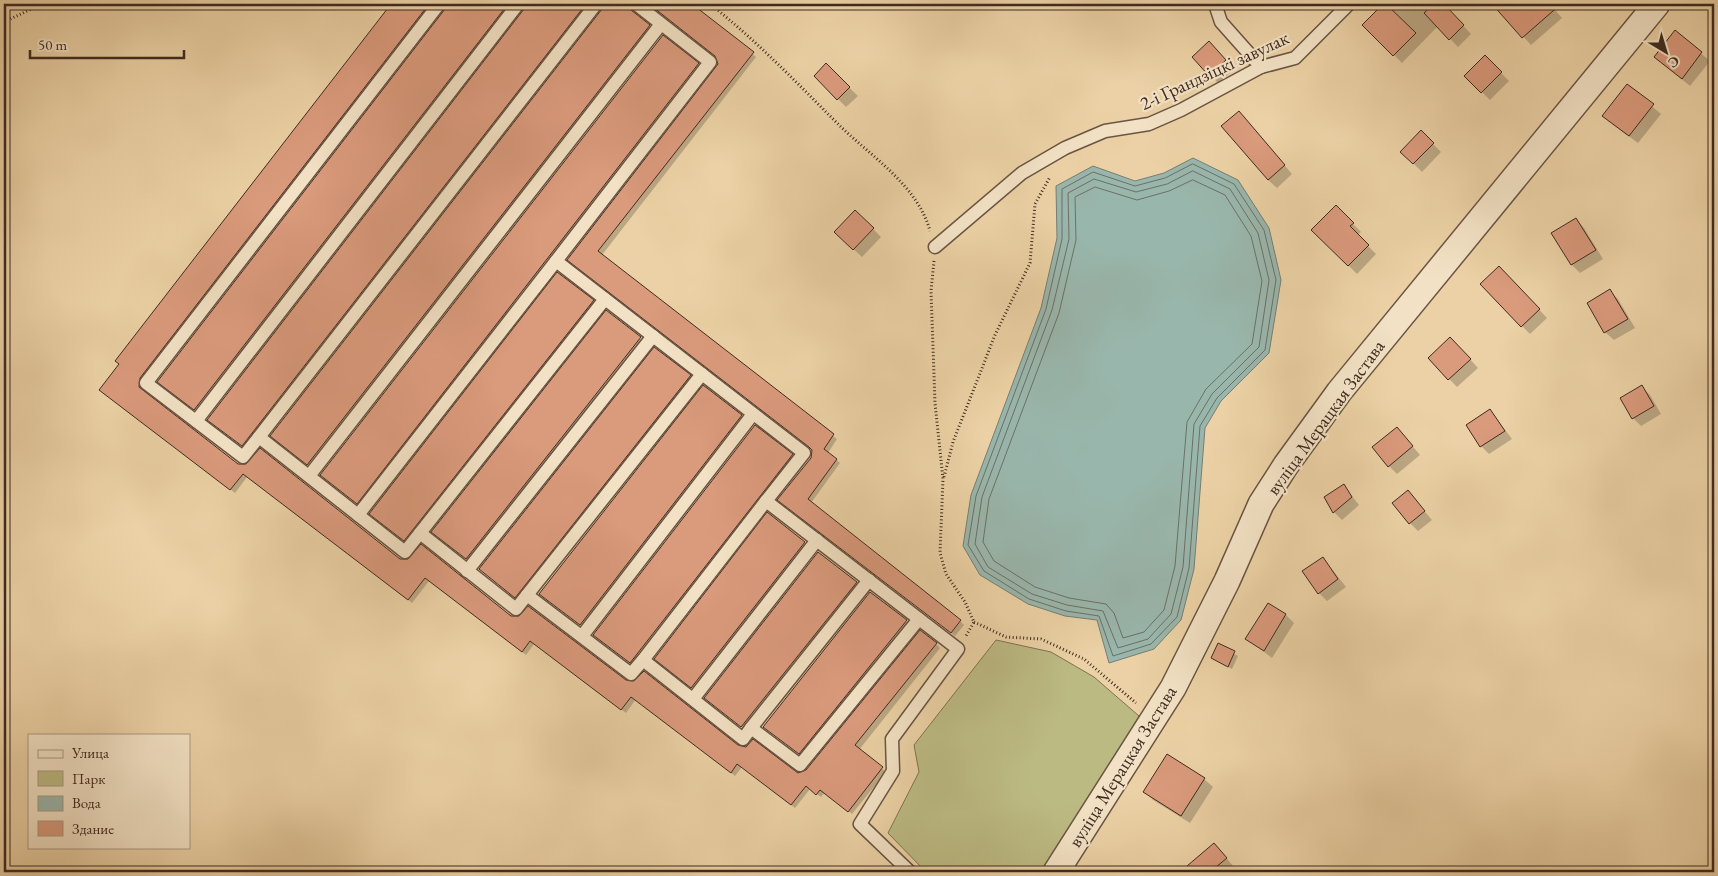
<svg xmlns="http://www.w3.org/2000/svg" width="1718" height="876" viewBox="0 0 1718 876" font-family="'EB Garamond',serif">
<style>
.green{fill:#bcba83;stroke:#7e7252}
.water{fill:#99b6ac;stroke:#757e74}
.shadow{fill:#0003}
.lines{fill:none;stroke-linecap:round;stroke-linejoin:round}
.shore{stroke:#6c7066;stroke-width:1}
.building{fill:#da9a7c;stroke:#3f2b21}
.service-casing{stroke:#6a5442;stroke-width:15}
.minor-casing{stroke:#6a5442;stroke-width:28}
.path{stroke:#3f2b21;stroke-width:3;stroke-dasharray:1 2.5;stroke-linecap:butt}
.service{stroke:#f2e1c4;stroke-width:12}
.minor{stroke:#f2e1c4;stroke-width:25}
.labels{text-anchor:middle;stroke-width:4.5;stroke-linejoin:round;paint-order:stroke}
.street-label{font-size:19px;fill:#3f2b21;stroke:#f2e1c4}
</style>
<rect width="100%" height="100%" fill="#ebd1a5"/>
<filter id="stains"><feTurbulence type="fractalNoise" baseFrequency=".004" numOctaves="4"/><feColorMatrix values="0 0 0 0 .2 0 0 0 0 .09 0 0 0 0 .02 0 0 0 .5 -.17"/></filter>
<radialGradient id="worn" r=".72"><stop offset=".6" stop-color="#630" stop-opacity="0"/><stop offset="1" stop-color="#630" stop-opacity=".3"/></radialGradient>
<path class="green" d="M996,640L1051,652L1094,677L1139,716L1051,872H926L888,833L919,772L914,745Z"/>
<path class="water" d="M1193,158L1238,180L1269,228L1281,280L1269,353L1221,401L1205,428L1194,569L1181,620L1154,649L1109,663L1097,620L1065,616L1028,604L980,575L963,546L971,495L1041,308L1057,238L1056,186L1093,166L1135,181L1164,173Z"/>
<g class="shadow">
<path d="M393,4H435L143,382L142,391L238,465L400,560L511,617L737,747L798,774L807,771L936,644L940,648L859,750L886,772L852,814L825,792L821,797L810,789L795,808L742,767L735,776L636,699L626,713L534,644L526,655L429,581L412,603L247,477L235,493L100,390L120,364L117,361Z"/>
<path d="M448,4H514L199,413L163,385L447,9Z"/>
<path d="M527,4H592L246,449L213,423L526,9Z"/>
<path d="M605,4H633L632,12L653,30L312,468L276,439L604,10Z"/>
<path d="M648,4H690L756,57L602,255L837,439L828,453L840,463L811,503L960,621L964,625L955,636L783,503L812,458L813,454L811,447L573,263L719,64L717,56Z"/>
<path d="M1384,4H1443L1471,34L1458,47L1438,26L1402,63L1364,25Z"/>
<path d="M1494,4H1550L1562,18L1531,45Z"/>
<path d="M1708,4H1714V9L1709,5Z"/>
<path d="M1675,32L1710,61L1690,86L1655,57Z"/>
<path d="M1217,51L1234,69L1218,83L1194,57Z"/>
<path d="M1485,57L1509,81L1490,100L1466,76Z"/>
<path d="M698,64L702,68L361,506L326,478Z"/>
<path d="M826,65L858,96L846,107L815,76Z"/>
<path d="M1627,85L1661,114L1638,143L1612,124Z"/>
<path d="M1247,121L1292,174L1277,188L1268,180Z"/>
<path d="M1421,132L1441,152L1422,172L1402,152Z"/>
<path d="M1336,207L1361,232L1357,235L1376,254L1357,274L1313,230Z"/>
<path d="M855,211L881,237L862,257L835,232Z"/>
<path d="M1576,219L1584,228L1603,259L1580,273L1572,265L1553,233Z"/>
<path d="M1499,267L1547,318L1530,334L1481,284Z"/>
<path d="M1610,291L1618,299L1635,328L1614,340L1605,332Z"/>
<path d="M593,301L596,305L408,543L375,517Z"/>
<path d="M607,312L644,342L470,562L437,535Z"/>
<path d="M1458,346L1478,368L1457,387L1429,358Z"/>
<path d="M690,376L693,380L519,600L484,573Z"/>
<path d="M1642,387L1650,395L1661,414L1641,426L1633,418Z"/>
<path d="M1490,410L1512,439L1489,454L1481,446Z"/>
<path d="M741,416L745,420L584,628L544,597Z"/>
<path d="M1397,428L1420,455L1397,474L1389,466Z"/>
<path d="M792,455L795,459L634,666L598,639Z"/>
<path d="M1344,486L1359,505L1342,520L1334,512Z"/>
<path d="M1408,492L1432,520L1418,531L1410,523Z"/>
<path d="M768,514L808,546L696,691L660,662Z"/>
<path d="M1323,558L1346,587L1327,601L1319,593Z"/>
<path d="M856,583L860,586L746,730L710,702Z"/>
<path d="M870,593L910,625L803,757L768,730Z"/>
<path d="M1268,604L1286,615L1294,623L1272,658L1247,639Z"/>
<path d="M1218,645L1238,656L1232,669L1212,658Z"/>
<path d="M1167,756L1204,779L1213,787L1190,823L1153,800L1145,792Z"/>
<path d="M1222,853L1234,867L1227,872L1183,871Z"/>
</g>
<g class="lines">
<g class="shore">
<path d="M1193,164L1234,184L1264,230L1276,280L1265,350L1217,398L1200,426L1189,568L1177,617L1151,644L1113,656L1099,616L1066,611L1029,599L984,571L968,545L976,496L1046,309L1062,239V189L1093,172L1135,186L1165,178Z"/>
<path d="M1193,171L1230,189L1258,233L1269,280L1259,347L1212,394L1194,424L1183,567L1171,614L1148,639L1118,648L1103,611L1067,605L1032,594L988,567L975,544L982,497L1052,310L1069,239L1068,193L1094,179L1136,192L1167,184Z"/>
<path d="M1193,180L1225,195L1251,236L1262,281L1252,344L1206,389L1187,422L1175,566L1164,610L1144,632L1123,638L1114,613L1106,604L1069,598L1035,587L994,561L983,542L989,499L1059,313L1076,240L1075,197L1095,187L1137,200L1169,191Z"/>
</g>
</g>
<g class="building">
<path d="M391,4H429L140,378L139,387L238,464H246L260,448L400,559H408L421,544L511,616H519L528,606L626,680L634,681L644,671L738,745L746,747L753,739L798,773L806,770L920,630L937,643L855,745L883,767L848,812L820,790L816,795L806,786L791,805L737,764L731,773L631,697L621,710L530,641L522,652L425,578L408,600L243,474L230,490L99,390L119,364L115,361Z"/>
<path d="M447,4H508L194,410L157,382L445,9Z"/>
<path d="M526,4H586L242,446L207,420L524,9Z"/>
<path d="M604,4H628L631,10L650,25L307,465L270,436L602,9Z"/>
<path d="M649,4H692L754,52L598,251L834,434L824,449L837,459L808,499L961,620L951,633L777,500L811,458L812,450L809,447L567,260L718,64L715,56Z"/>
<path d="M1383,4H1386L1416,33L1393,56L1362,25Z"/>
<path d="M1434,4H1444L1464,25L1449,40L1424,13Z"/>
<path d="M1492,4H1561L1522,38Z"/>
<path d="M1675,30L1702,52L1682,79L1654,57Z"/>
<path d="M663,35L699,63L357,504L320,475Z"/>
<path d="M1209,41L1226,60L1209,76L1192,57Z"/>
<path d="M1485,55L1502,72L1481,93L1464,76Z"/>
<path d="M826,63L850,87L837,100L814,76Z"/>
<path d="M1627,84L1654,104L1629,136L1602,116Z"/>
<path d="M1239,111L1285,165L1268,180L1221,126Z"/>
<path d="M1421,130L1434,143L1413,164L1400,152Z"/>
<path d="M1336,205L1354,223L1350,226L1369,245L1348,266L1311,230Z"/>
<path d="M855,210L874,228L853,250L834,232Z"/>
<path d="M1576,218L1596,250L1571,265L1551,233Z"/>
<path d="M1499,266L1540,309L1521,327L1480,284Z"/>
<path d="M557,272L594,300L404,541L369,514Z"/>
<path d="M1610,289L1628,319L1604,333L1587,303Z"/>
<path d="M606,310L641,337L466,559L431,532Z"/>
<path d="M1450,337L1471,359L1448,380L1428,358Z"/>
<path d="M654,347L691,375L515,598L479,569Z"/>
<path d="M703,385L742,415L580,625L539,594Z"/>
<path d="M1642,385L1654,406L1632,419L1620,398Z"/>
<path d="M1490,409L1505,431L1480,447L1466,425Z"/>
<path d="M755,425L793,454L630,663L593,635Z"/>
<path d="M1397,427L1413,446L1388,467L1372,447Z"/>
<path d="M1344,484L1352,497L1333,513L1324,497Z"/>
<path d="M1408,490L1425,511L1409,524L1392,503Z"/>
<path d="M767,512L805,542L691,688L654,659Z"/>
<path d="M818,552L857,582L741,727L704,698Z"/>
<path d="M1323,557L1338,579L1318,594L1302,571Z"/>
<path d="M870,592L907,620L799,754L763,727Z"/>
<path d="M1268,603L1286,614L1264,651L1245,639Z"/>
<path d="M1218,643L1235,651L1228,667L1211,658Z"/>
<path d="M1167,754L1205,778L1181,816L1143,792Z"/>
<path d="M1214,843L1227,858L1210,872H1180Z"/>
</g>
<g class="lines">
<defs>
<g id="service">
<path d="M439,4L146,383L243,457L259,437L405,552L420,533L516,609L527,595L631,674L643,660L743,739L751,728L800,765L919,619"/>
<path d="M636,4L710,62L556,261L804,453L766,501L958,649L892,739L893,771L860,824L910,872"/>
<path d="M1215,4L1221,22L1261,67"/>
<path d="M935,247L1022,173L1065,148L1105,131L1149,124L1181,110L1261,67L1295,58L1349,4"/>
<path d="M196,421L518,4"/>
<path d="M259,437L596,4"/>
<path d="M309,476L661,24"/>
<path d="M358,515L556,261"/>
<path d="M420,533L605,299"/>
<path d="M467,571L653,336"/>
<path d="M527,595L702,374"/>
<path d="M582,636L753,414"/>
<path d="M643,660L766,501"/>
<path d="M693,699L817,540"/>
<path d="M751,728L869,580"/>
</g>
<path id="minor" d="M1056,872L1173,688L1227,581L1261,504L1286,465L1339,392L1657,4"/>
</defs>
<use href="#service" class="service-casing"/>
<use href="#minor" class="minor-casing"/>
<g class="path">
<path d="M710,4C757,41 798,84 840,126C872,157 918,186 930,231"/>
<path d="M4,22L42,4"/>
<path d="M934,261L931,291L935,403L943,479L940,553L946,574L965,602L974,622L966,636"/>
<path d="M944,477L953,442L995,335L1030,263L1035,204L1050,177"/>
<path d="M974,622L1006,637L1041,639L1084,659L1136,703"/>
</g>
<use href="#service" class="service"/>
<use href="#minor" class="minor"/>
</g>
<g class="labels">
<g class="street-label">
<text transform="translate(1214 70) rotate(-25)" y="7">2-і Грандзіцкі завулак</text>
<text transform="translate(1325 417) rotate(-54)" y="7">вуліца Мерацкая Застава</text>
<text transform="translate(1122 766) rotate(-58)" y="7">вуліца Мерацкая Застава</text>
</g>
</g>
<rect width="1718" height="876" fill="none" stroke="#ebd1a5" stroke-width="20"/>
<rect x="5" y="5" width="1708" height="866" fill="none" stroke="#3f2b21" stroke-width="2.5"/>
<rect x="10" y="10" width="1698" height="856" fill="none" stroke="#3f2b21"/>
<rect x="28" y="734" width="162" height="115" fill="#f2e1c4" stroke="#aa9883"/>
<rect x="38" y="750" width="25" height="8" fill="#f2e1c4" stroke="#aa9883"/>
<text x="72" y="758" font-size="15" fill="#3f2b21">Улица</text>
<rect x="38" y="771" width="25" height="15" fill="#bcba83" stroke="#aa9883"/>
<text x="72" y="784" font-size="15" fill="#3f2b21">Парк</text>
<rect x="38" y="796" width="25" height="15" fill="#99b6ac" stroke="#aa9883"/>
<text x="72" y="808" font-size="15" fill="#3f2b21">Вода</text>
<rect x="38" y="821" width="25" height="15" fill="#da9a7c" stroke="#aa9883"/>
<text x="72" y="834" font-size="15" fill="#3f2b21">Здание</text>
<g transform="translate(1666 52) rotate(142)" stroke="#f2e1c4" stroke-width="4" paint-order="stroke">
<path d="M0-4L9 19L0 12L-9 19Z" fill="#3f2b21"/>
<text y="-8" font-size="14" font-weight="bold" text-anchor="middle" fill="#3f2b21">С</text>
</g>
<path d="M30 50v8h154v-8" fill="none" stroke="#3f2b21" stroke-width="2.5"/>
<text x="38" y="50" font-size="15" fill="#3f2b21" stroke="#f2e1c4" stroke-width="4" paint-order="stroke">50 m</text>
<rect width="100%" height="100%" filter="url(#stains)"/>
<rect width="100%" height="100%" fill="url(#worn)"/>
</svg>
